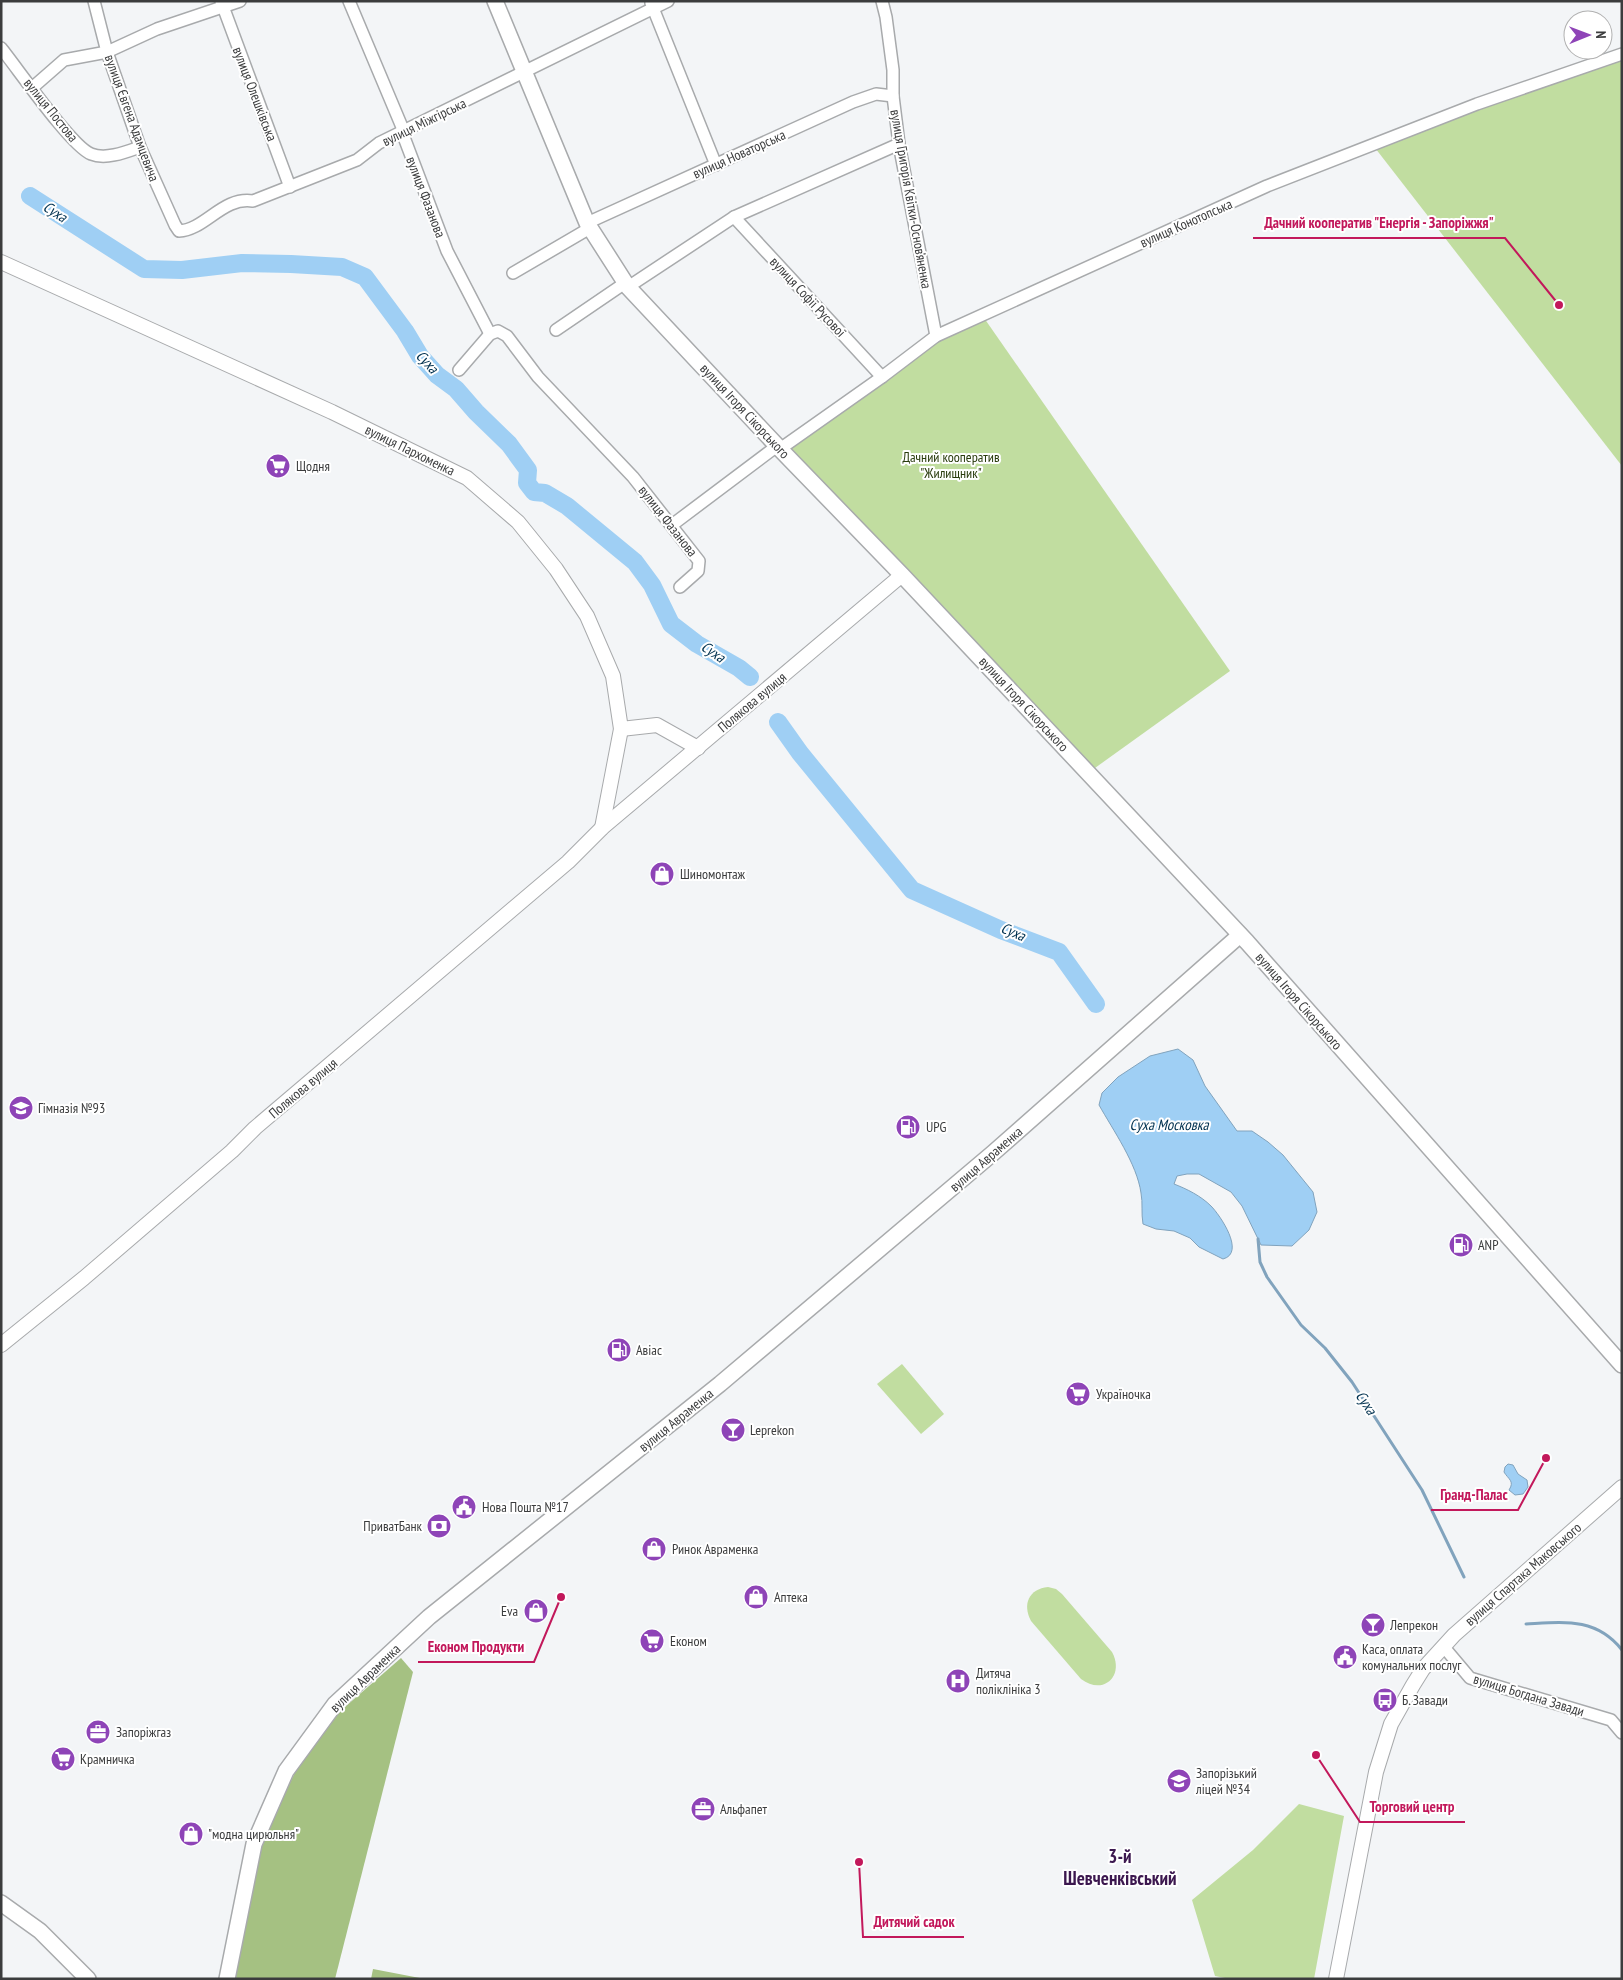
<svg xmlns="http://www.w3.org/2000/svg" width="1623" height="1980" viewBox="0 0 1623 1980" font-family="'PT Sans Narrow',sans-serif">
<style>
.green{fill:#c1dda0}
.forest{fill:#a5c182}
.water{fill:#9fcff4;stroke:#81a3bd}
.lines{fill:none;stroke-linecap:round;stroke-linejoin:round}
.stream{stroke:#81a3bd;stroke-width:3}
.river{stroke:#9fcff4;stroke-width:18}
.minor-casing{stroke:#a8aaac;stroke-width:14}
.tertiary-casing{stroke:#a8aaac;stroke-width:16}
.secondary-casing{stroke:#a8aaac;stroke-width:18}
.minor{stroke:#fff;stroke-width:11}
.tertiary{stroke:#fff;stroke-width:14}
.secondary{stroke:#fff;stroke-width:15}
.labels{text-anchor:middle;stroke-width:4;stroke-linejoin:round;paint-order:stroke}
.street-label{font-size:14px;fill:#3b3c3d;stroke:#fff}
.park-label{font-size:14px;fill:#293b0d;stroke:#fff}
.poi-label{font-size:14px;fill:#3b3c3d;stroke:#fff;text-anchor:start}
.water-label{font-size:15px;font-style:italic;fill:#00314f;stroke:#fff}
.district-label{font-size:19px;font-weight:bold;fill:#3c184f;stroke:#fff}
.leader{fill:none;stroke:#c2185b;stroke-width:2}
.callout-dot{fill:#c2185b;stroke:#fff;stroke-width:2}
.callout-label{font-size:15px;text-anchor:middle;font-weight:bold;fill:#c2185b;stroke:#fff;stroke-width:4;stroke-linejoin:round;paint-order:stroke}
</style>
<rect width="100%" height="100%" fill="#f3f5f7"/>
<g class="green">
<path d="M1622,54V466L1372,144Z"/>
<path d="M982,315L1230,671L1088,773L777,446L936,336Z"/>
<path d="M902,1364L944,1414L921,1434L877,1384Z"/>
<path d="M1048,1587L1056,1589L1062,1594L1112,1652C1125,1676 1103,1696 1081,1679L1031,1621C1022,1604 1029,1589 1048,1587Z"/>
<path d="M1299,1804L1344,1816L1314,1979H1230L1215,1976L1192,1900L1253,1850Z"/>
</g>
<g class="forest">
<path d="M401,1658L413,1672L335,1979H234L261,1843L299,1764L338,1713Z"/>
<path d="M373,1969L425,1979H371Z"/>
</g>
<g class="water">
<path d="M1178,1049L1193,1060L1205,1086L1237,1131H1252L1268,1142L1283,1155L1313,1192L1317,1212L1309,1230L1292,1246L1261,1245L1242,1206L1231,1192L1199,1174H1187L1177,1176L1174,1184C1187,1189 1201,1196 1211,1206C1220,1215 1246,1253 1223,1259L1199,1247L1190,1238L1174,1231L1156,1229L1143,1224C1141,1213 1143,1203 1141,1193C1137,1164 1113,1130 1099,1105L1102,1093L1118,1077L1150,1056Z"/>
<path d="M1508,1464L1513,1465L1518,1474L1527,1480L1528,1487L1523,1494L1515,1495L1509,1490C1515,1481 1508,1479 1504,1472L1505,1467Z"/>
</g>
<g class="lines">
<g class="stream">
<path d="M1258,1239L1260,1262L1267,1277L1301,1325L1325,1348L1352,1382L1422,1490L1464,1577"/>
<path d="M1526,1624C1563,1622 1596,1617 1622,1650"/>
</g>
<g class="river">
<path d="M30,196L144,269L182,270L242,263L291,264L342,267L365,277L405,331L420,356L437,375L456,389L476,412L509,444L528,470L527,483L534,492L545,493L567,506L635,562L652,585L671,624L697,644L739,668L750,677"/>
<path d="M778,722L800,753L912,890L1001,930L1059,952L1096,1004"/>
</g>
<defs>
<g id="minor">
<path d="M94,1L107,52L140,147L175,225L179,231C205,230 223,196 253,201L357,160L379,143L668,1"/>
<path d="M221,1L290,187"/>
<path d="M349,1L402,127V132L447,251L490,334"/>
<path d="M882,1L886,17L893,70V96L899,144L936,336"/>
<path d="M651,3L716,165"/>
<path d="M1,48C18,69 71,146 91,154C106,160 126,152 140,147"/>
<path d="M32,88L64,60L107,52L157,29L240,1"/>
<path d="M734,217L882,377"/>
<path d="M587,223L853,102L876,94L893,96"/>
<path d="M513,273L590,228"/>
<path d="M628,287L734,217L899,144"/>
<path d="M556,330L625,283"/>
<path d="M459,370L490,334L498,331L507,336L538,377L633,477L699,561L698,571L680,587"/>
<path d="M780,449L882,377L936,336L1267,186L1477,104L1622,54"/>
<path d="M672,525L777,446"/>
<path d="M1443,1646L1470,1678L1611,1720L1622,1733"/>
</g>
<g id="tertiary">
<path d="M1,262L332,412L467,478L518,522L556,569L587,616L613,676L621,729L657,725L698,748"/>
<path d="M602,828L621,729"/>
<path d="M1,1345L84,1278L232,1151L255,1128L568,862L602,828L902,575"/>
<path d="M1336,1979L1376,1772L1391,1724L1413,1685L1423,1669L1454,1635L1622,1487"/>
</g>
<g id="secondary">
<path d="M495,1L587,223L628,287L780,449L902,575L1247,942L1622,1365"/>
<path d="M1,1903L40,1931L88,1979"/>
<path d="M227,1979L254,1844L286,1771L335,1704L429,1617L720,1384L993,1153L1240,935"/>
</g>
</defs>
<use href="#minor" class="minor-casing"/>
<use href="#tertiary" class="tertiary-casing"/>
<use href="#secondary" class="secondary-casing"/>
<use href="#minor" class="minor"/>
<use href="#tertiary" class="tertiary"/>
<use href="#secondary" class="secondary"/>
</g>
<defs>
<symbol id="supermarket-disc" viewBox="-11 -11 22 22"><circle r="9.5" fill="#8e44b7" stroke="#fff"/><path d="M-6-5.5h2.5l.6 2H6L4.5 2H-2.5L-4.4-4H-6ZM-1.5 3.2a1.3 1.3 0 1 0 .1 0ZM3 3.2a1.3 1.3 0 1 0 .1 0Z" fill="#fff"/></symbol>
<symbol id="shop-disc" viewBox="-11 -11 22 22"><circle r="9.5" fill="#8e44b7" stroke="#fff"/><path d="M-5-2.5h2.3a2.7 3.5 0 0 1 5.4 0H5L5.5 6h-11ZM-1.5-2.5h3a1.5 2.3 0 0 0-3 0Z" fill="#fff"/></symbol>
<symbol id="school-disc" viewBox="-11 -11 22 22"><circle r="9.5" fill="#8e44b7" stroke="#fff"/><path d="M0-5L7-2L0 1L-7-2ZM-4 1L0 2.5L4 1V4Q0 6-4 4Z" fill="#fff"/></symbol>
<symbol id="fuel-disc" viewBox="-11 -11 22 22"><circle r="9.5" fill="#8e44b7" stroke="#fff"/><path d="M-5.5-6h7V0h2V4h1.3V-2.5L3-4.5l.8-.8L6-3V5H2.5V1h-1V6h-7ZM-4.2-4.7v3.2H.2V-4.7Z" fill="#fff"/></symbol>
<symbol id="bar-disc" viewBox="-11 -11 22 22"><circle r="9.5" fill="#8e44b7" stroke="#fff"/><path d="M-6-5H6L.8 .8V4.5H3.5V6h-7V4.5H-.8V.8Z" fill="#fff"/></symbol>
<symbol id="civic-disc" viewBox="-11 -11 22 22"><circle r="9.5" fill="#8e44b7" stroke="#fff"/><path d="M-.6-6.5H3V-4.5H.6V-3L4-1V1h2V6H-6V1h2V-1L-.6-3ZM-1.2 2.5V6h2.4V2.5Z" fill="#fff"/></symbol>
<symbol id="bank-disc" viewBox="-11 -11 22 22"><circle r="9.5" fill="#8e44b7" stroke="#fff"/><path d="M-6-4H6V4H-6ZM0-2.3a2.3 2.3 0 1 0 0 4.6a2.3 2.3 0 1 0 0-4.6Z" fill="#fff"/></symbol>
<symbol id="hospital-disc" viewBox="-11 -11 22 22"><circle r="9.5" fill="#8e44b7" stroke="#fff"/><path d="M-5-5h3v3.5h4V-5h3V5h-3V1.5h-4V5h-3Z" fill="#fff"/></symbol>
<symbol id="bus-disc" viewBox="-11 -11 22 22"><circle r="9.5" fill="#8e44b7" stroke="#fff"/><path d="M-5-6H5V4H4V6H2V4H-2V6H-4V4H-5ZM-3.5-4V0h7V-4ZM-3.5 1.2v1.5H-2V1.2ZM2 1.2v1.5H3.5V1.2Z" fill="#fff"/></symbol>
<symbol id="office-disc" viewBox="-11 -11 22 22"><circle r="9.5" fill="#8e44b7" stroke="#fff"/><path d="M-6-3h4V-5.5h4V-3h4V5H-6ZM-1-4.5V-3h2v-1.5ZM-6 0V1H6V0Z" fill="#fff"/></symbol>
</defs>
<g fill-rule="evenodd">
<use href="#supermarket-disc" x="264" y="452" width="28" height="28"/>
<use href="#shop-disc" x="648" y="860" width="28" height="28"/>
<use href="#school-disc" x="7" y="1094" width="28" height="28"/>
<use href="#fuel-disc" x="894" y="1113" width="28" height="28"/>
<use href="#fuel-disc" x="1447" y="1231" width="28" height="28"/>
<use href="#fuel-disc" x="605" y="1336" width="28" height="28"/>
<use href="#supermarket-disc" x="1064" y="1380" width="28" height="28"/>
<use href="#bar-disc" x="719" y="1416" width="28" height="28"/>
<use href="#civic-disc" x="450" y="1493" width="28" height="28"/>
<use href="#bank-disc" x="425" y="1512" width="28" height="28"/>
<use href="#shop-disc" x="640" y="1535" width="28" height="28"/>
<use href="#shop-disc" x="742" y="1583" width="28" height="28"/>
<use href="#shop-disc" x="522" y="1597" width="28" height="28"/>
<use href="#bar-disc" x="1359" y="1611" width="28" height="28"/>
<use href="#supermarket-disc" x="638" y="1627" width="28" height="28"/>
<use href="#civic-disc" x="1331" y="1643" width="28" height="28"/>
<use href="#hospital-disc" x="944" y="1667" width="28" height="28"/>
<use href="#bus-disc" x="1371" y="1686" width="28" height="28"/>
<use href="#office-disc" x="84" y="1718" width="28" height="28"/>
<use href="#supermarket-disc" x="49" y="1745" width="28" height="28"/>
<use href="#school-disc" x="1165" y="1767" width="28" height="28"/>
<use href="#office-disc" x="689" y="1795" width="28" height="28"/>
<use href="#shop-disc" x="177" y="1820" width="28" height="28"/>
</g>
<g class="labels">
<g class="street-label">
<text transform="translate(255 94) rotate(69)" y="5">вулиця Олешківська</text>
<text transform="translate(51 110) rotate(51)" y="5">вулиця Постова</text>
<text transform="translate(132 118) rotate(70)" y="5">вулиця Євгена Адамцевича</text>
<text transform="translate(424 122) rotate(-26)" y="5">вулиця Міжгірська</text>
<text transform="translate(739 154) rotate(-24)" y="5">вулиця Новаторська</text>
<text transform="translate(426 197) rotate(69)" y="5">вулиця Фазанова</text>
<text transform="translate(911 199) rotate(80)" y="5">вулиця Григорія Квітки-Основ’яненка</text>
<text transform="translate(1186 223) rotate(-24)" y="5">вулиця Конотопська</text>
<text transform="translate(808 297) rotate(47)" y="5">вулиця Софії Русової</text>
<text transform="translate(745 411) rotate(47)" y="5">вулиця Ігоря Сікорського</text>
<text transform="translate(410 450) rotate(26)" y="5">вулиця Пархоменка</text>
<text transform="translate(668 521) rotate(52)" y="5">вулиця Фазанова</text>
<text transform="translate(752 702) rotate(-40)" y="5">Полякова вулиця</text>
<text transform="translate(1024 704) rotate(47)" y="5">вулиця Ігоря Сікорського</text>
<text transform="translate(1299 1001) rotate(49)" y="5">вулиця Ігоря Сікорського</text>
<text transform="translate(303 1088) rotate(-40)" y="5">Полякова вулиця</text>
<text transform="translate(986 1159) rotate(-41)" y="5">вулиця Авраменка</text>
<text transform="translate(676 1420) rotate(-39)" y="5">вулиця Авраменка</text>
<text transform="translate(1523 1574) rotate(-41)" y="5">вулиця Спартака Маковського</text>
<text transform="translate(365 1678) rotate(-44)" y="5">вулиця Авраменка</text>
<text transform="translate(1529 1695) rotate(17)" y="5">вулиця Богдана Завади</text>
</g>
<g class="park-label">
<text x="951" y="462">Дачний кооператив<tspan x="951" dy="16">"Жилищник"</tspan></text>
</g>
<g class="poi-label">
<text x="296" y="471">Щодня</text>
<text x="680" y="879">Шиномонтаж</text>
<text x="38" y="1113">Гімназія №93</text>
<text x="926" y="1132">UPG</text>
<text x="1478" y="1250">ANP</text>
<text x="636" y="1355">Авіас</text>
<text x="1096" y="1399">Україночка</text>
<text x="750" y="1435">Leprekon</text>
<text x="482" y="1512">Нова Пошта №17</text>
<text x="422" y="1531" text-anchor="end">ПриватБанк</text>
<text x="672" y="1554">Ринок Авраменка</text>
<text x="774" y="1602">Аптека</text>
<text x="518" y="1616" text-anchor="end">Eva</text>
<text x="1390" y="1630">Лепрекон</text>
<text x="670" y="1646">Економ</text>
<text x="1362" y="1654">Каса, оплата<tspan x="1362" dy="16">комунальних послуг</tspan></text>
<text x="976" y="1678">Дитяча<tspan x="976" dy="16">поліклініка 3</tspan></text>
<text x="1402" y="1705">Б. Завади</text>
<text x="116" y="1737">Запоріжгаз</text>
<text x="80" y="1764">Крамничка</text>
<text x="1196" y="1778">Запорізький<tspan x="1196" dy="16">ліцей №34</tspan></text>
<text x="720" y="1814">Альфапет</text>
<text x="208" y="1839">"модна цирюльня"</text>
</g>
<g class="water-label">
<text transform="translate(55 212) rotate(33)" y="5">Суха</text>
<text transform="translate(427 362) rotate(47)" y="5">Суха</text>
<text transform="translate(713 652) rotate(34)" y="5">Суха</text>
<text transform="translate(1013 932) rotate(23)" y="5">Суха</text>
<text x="1169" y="1130">Суха Московка</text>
<text transform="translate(1366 1403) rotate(56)" y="5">Суха</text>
</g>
<g class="district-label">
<text x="1120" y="1863">3-й<tspan x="1120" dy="22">Шевченківський</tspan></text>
</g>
</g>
<path class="leader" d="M1559 305L1505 238H1253M1546 1458L1518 1510H1431M561 1597L534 1662H418M1316 1755L1360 1822H1465M859 1862L863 1937H964"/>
<g class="callout-dot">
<circle cx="1559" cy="305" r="5"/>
<circle cx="1546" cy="1458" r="5"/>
<circle cx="561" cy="1597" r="5"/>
<circle cx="1316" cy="1755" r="5"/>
<circle cx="859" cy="1862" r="5"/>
</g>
<g class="callout-label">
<text x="1379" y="228">Дачний кооператив "Енергія - Запоріжжя"</text>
<text x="1474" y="1500">Гранд-Палас</text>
<text x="476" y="1652">Економ Продукти</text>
<text x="1412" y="1812">Торговий центр</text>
<text x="914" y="1927">Дитячий садок</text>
</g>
<rect width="1623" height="1980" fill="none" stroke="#3b3c3d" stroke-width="5"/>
<g transform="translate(1588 35) rotate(89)"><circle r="24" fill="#ffffff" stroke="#b1b1b1"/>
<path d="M0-4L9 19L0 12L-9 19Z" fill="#8e44b7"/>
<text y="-8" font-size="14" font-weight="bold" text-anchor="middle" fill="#3b3c3d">N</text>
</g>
</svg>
